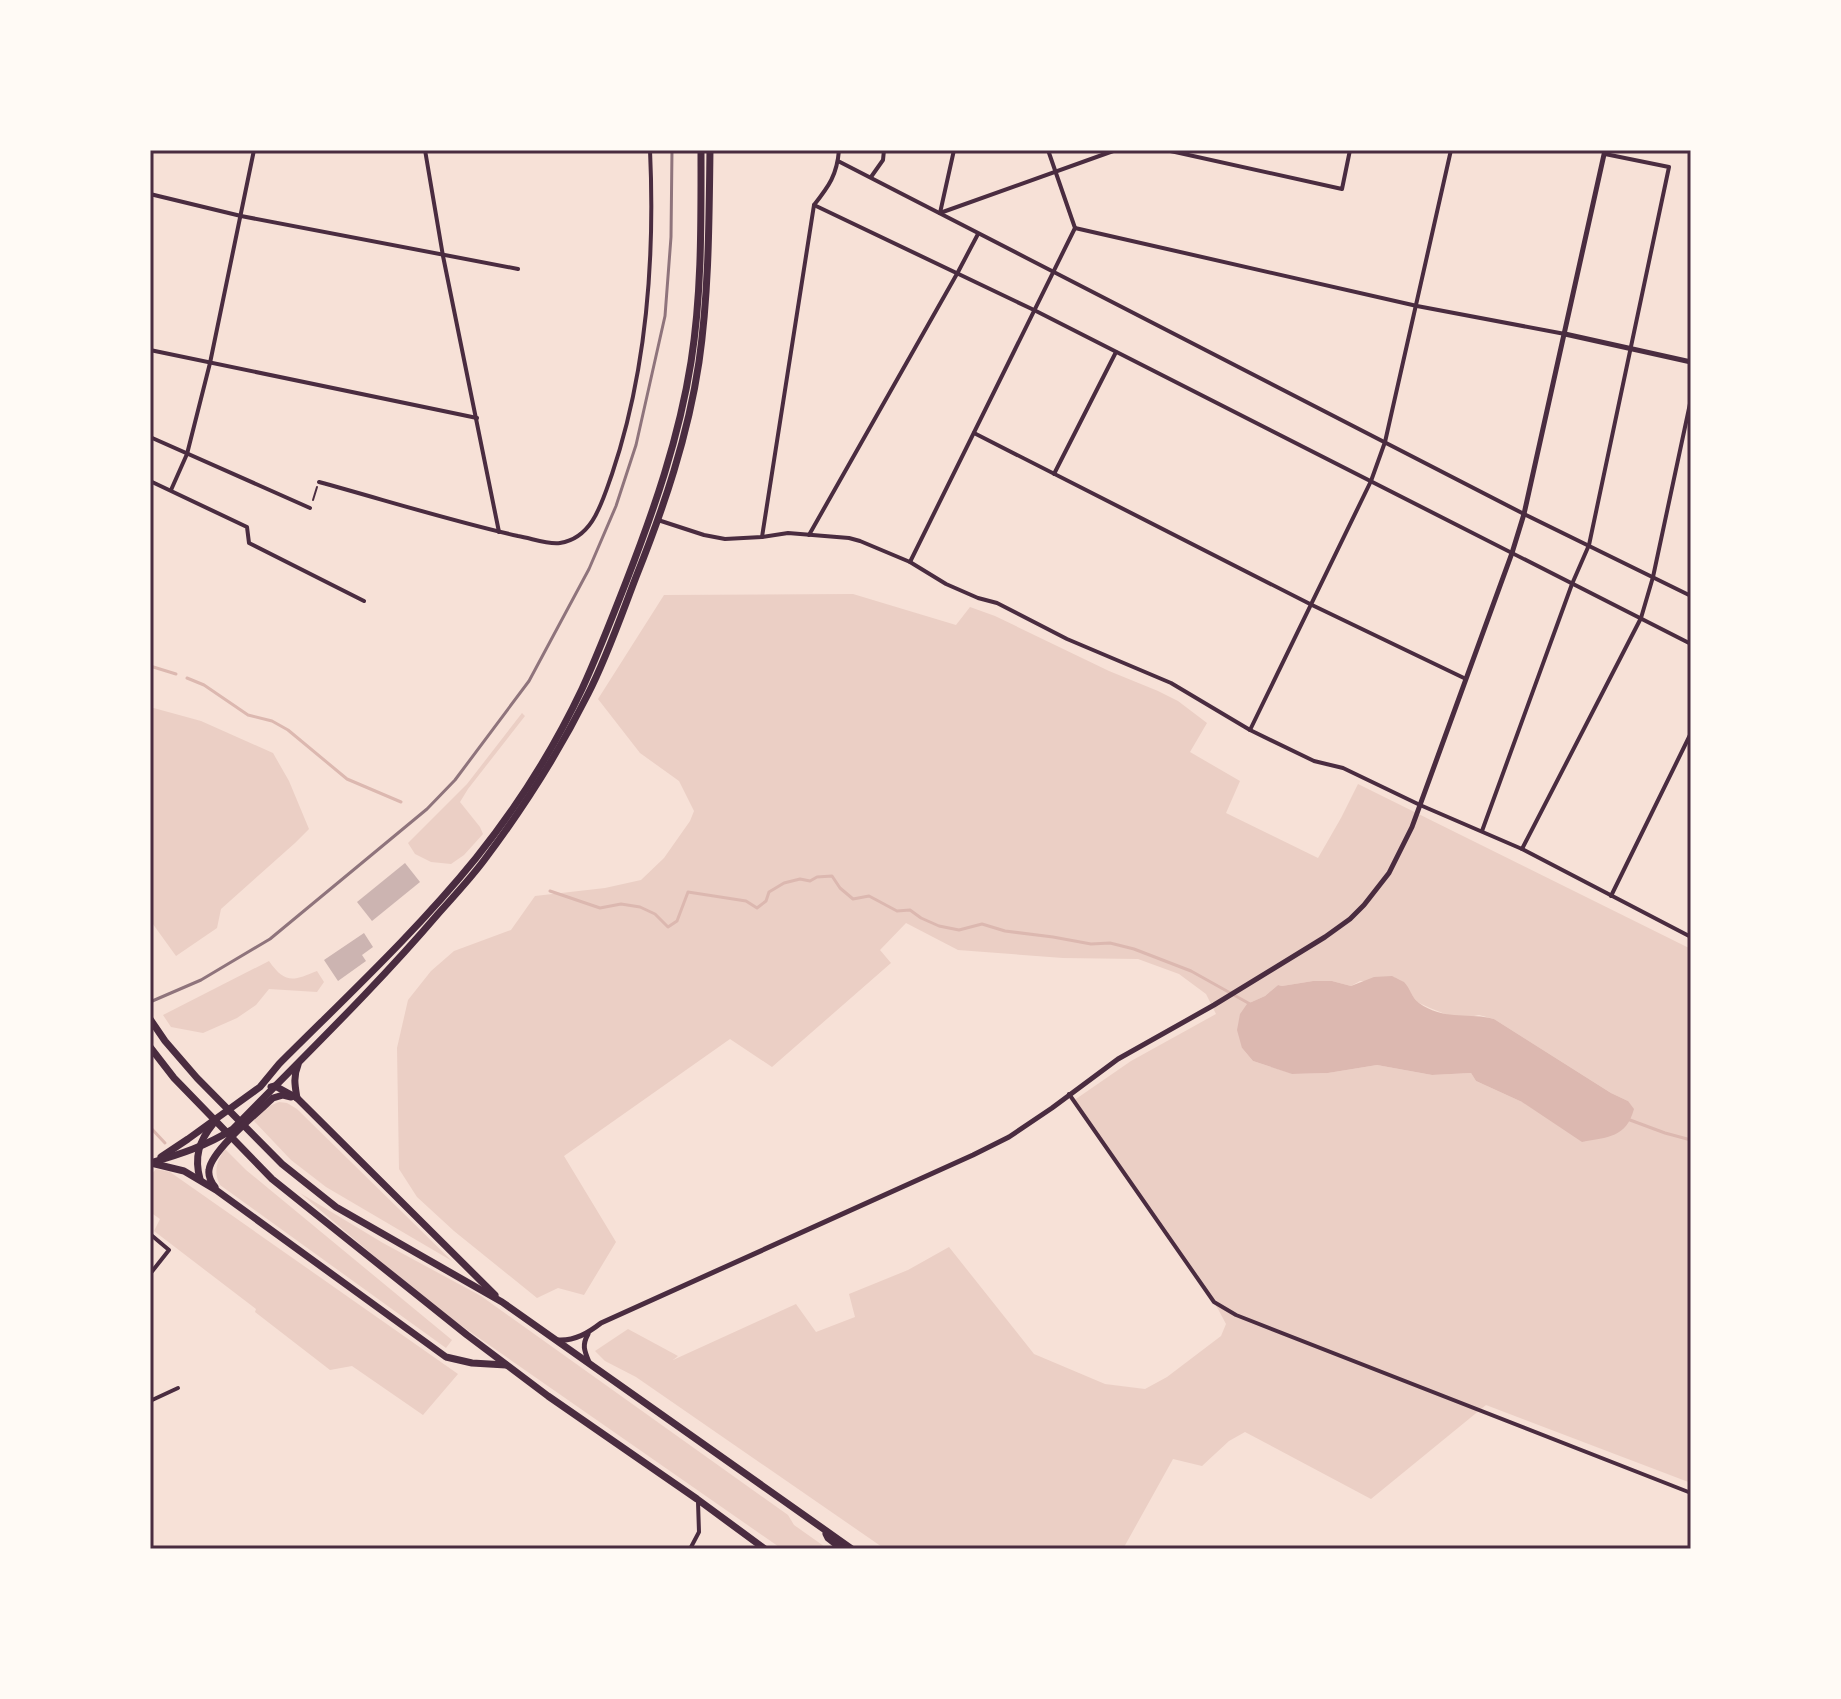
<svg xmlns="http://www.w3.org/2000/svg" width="1841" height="1699" viewBox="0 0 1841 1699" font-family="Commissioner,sans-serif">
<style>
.green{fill:#ebcfc5;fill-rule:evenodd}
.water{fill:#dcb8b0}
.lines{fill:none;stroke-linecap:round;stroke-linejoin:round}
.stream{stroke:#dcb8b0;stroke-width:3}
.building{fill:#ccb4b1}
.path{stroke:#4a2c40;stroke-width:2}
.minor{stroke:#4a2c40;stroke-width:4}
.tertiary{stroke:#4a2c40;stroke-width:5}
.primary{stroke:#4a2c40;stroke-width:7}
.rail{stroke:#8f747c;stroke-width:3}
.neatline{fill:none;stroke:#4a2c40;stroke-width:3}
</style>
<rect width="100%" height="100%" fill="#f7e1d7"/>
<g class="green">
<path d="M853,594L956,625L970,607L995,616L1109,671L1158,691L1178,701L1207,723L1190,752L1240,781L1226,813L1318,858L1341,818L1358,784L1691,949V1483L1486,1405L1371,1499L1245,1432L1229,1441L1202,1466L1173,1459L1123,1549H885L636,1377L605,1361L595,1351L628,1329L678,1356L673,1360L796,1304L816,1332L855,1317L849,1294L908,1270L949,1247L1034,1354L1105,1384L1145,1389L1167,1377L1221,1336L1226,1324L1218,1309L1073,1101L1131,1061L1216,1014L1206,994L1179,974L1138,959L1063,958L958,950L906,923L880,950L891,963L772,1067L730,1039L564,1156L616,1242L584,1295L558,1288L537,1298L454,1231L417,1197L399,1169L397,1048L408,1000L431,971L454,951L511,930L535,896L605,888L641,880L664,858L690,821L694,811L679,781L640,753L598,699L664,595ZM1313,981H1332L1351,986L1360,981L1403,982L1417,1002L1430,1008L1450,1016L1469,1017L1479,1015L1494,1019L1611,1093L1628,1101L1522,1102L1476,1081L1471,1073L1432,1075L1377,1065L1328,1073L1293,1074L1253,1061L1242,1048L1247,1004L1265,996L1278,985L1282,986Z"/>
<path d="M150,707L201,721L273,753L289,781L309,829L295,843L221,909L217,928L176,956L150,920Z"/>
<path d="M522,713L525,716L468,789L460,802L480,827L483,834L464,855L451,864L431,862L415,854L408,843L467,784Z"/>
<path d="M269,961C285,984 293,981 317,971L324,982L317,992L269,989L256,1005L237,1018L203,1033L171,1027L163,1015Z"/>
<path d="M279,1102L287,1103L297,1109L452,1261L326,1187L291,1160L253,1120L267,1107Z"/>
<path d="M225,1149L246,1170L452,1340L446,1348L220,1185C213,1171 217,1161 225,1149Z"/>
<path d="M156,1169L170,1172L458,1374L423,1415L352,1366L330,1370L255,1312L256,1309L154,1231L160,1219L150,1212V1176Z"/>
<path d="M300,1193L383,1243L481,1296L788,1515L794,1525L828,1549H782L433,1306Z"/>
</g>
<path class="water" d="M1392,976C1394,977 1402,981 1404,982C1410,988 1412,998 1419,1003C1444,1021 1468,1012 1494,1019L1611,1093L1628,1101L1634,1109C1626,1138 1608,1137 1582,1142L1522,1102L1476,1081L1471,1073L1432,1075L1377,1065L1328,1073L1292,1074L1253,1061L1242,1048L1237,1030L1240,1014L1247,1004L1265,996L1278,985L1282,986L1313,981H1332L1351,986L1374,977Z"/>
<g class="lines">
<g class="stream">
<path d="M150,666L176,674"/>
<path d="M187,678L204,685L248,715L272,721L288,730L347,779L401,802"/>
<path d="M550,891L600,908L621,904L640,907L655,914L668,927L677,921L688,892L746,901L757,908L766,901L769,892L784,883L800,879L810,881L817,877L832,876L840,888L853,899L869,896L897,911L910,910L921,918L939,926L959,930L982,924L1005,931L1053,937L1091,944L1110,943L1134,949L1191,971L1250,1004"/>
<path d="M1630,1120L1665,1133L1691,1140"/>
<path d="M150,1127L165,1143"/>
</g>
</g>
<g class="building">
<path d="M405,863L420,882L372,921L357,902Z"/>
<path d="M364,933L373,947L362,955L366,961L338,981L324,960Z"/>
</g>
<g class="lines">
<path class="path" d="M313,500L317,487"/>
<g class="minor">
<path d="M425,150L443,256L499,532"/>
<path d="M1166,150L1342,189L1350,150"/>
<path d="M838,161L1524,514L1691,596"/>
<path d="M871,177L883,160L884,150"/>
<path d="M150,194L241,216L518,269"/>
<path d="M814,205L1034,310L1691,644"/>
<path d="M940,213L1116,150"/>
<path d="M940,213L954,150"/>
<path d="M1075,228L1417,306L1565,334"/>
<path d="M150,350L477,418"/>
<path d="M974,433L1312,605L1466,679"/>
<path d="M150,437L310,508"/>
<path d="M1054,474L1116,352"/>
<path d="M150,481L247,527L249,543L364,601"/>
<path d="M319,482C385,500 451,521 518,536C531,538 548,545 560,543C593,538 602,502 612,474C647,370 655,259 650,150"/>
<path d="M171,490L187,454L210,363L254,150"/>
<path d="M658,520L704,535L725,539L762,537L788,533L849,538L860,541L910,562L946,584L978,598L997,603L1067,639L1171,683L1250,730L1314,761L1343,768L1420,805L1522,849L1691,937"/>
<path d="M809,535L958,272L978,234"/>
<path d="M762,537L814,205C829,186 837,175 839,150"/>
<path d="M910,562L1075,228L1048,150"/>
<path d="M1250,730L1371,481L1385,442L1451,150"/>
<path d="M1482,831L1572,584L1589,545L1669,167L1605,154"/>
<path d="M1522,849L1641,618L1653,577L1691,399"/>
<path d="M1611,896L1691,733"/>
<path d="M1069,1094L1214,1302L1236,1315L1691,1493"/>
<path d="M150,1234L169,1250L150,1274"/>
<path d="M150,1401L178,1388"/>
<path d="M690,1549L699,1532L698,1502"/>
</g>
<g class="tertiary">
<path d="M1565,334L1691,362"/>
<path d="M588,1334C582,1345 584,1350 589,1362"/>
<path d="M558,1340C575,1341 588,1333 601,1323L973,1155L1009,1137L1052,1108L1118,1059L1214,1005L1325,937L1350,919L1364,905L1389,873L1412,827L1512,553L1524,514L1605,150"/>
</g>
<g class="primary">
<path d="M150,1019L165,1041L197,1078L282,1164L336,1207L502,1302L852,1549"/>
<path d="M150,1047L174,1078L272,1179L467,1335L548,1396L697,1499L765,1549"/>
<path d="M271,1087L275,1086L297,1098L495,1295"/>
<path d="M297,1098C295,1086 293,1077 298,1065"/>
<path d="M161,1157L188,1139L260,1087L279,1064C346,997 416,932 476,858C517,807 554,748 582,689C598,654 612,618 626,582C654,510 679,438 691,362C702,292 701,221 701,150"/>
<path d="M150,1163C181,1154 206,1146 233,1129C302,1058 374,989 438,914C454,896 471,878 485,859C524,807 559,752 588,694C607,657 621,616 636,577C664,507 688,436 699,362C709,292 709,221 710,150"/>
<path d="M151,1163L184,1171L216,1190L446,1357L472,1363L506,1365"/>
<path d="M200,1179C194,1157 199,1141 213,1124"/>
<path d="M215,1187C211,1182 208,1177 209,1170C211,1151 258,1112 273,1098L283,1095L291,1097"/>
<path d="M826,1534L828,1538L842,1549"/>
</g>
<path class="rail" d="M150,1002L201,980L270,939L427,809L455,780L529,681L589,569L616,506L636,445L665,316L671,237L672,150"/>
</g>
<rect width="1841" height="1699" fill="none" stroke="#fffaf5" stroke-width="304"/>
<rect x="152" y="152" width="1537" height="1395" class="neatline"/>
</svg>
